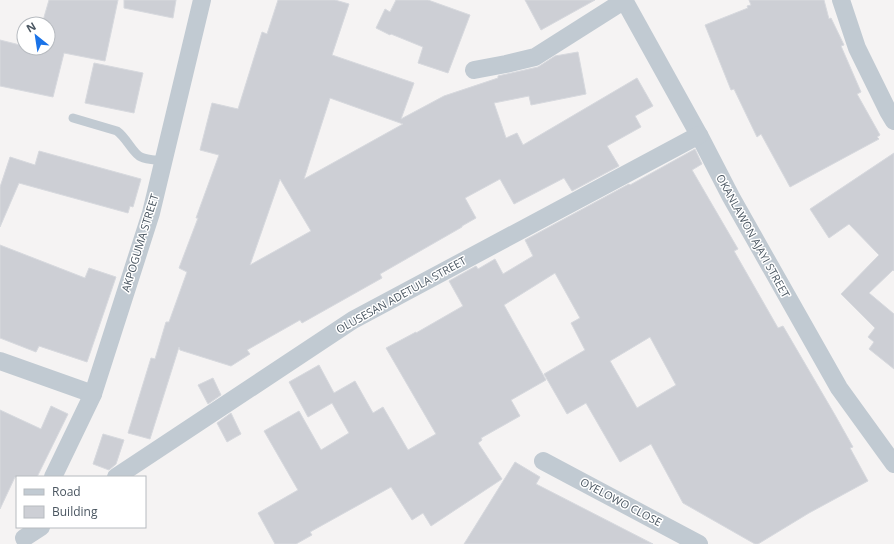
<svg xmlns="http://www.w3.org/2000/svg" width="894" height="544" viewBox="0 0 894 544" font-family="'Open Sans',sans-serif">
<style>
.building{fill:#cdcfd5;stroke:#d7d9de;fill-rule:evenodd}
.lines{fill:none;stroke-linecap:round;stroke-linejoin:round}
.lane{stroke:#c1cad2;stroke-width:9}
.street{stroke:#c1cad2;stroke-width:18}
.labels{text-anchor:middle;stroke-width:3;stroke-linejoin:round;paint-order:stroke}
.street-label{font-size:11px;fill:#4a5661;stroke:#fff}
</style>
<rect width="100%" height="100%" fill="#f5f3f3"/>
<g class="building">
<path d="M49,0H118L105,61L64,53L53,97L0,86V40L24,46V48H48V24H42Z"/>
<path d="M124,0H176L173,18L124,8Z"/>
<path d="M278,0H335L349,4L332,55L414,83L401,119L444,96L498,78V76L538,67L555,56L578,52L586,94L531,105L529,96L494,103L506,138L517,133L523,145L637,78L653,106L635,116L641,127L607,146L619,166L572,191L564,178L514,204L500,179L465,198L476,218L462,226V227L380,274L382,278L302,323L300,320L247,350L250,354L231,366L180,350L179,347L150,439L128,433L151,358L155,359L166,322H169L187,272L179,268L198,218H196L219,155L200,150L212,103L238,109L262,32L267,34ZM330,98L403,124L304,179ZM280,179L311,231L250,265Z"/>
<path d="M396,0H428L470,15L448,73L418,63L423,47L391,34L390,35L376,28L385,9L390,12Z"/>
<path d="M525,0H595L541,30Z"/>
<path d="M749,0H824L829,19L831,18L844,45L841,46L861,92L857,94L880,135L877,137L879,139L790,187L761,134L757,137L734,89L731,90L705,25L748,8L747,6L751,5Z"/>
<path d="M94,63L143,73L134,113L85,103Z"/>
<path d="M695,149L702,164L692,170L738,249L734,251L778,328L783,326L835,415L853,447L850,448L868,481L809,513L758,544H755L683,503L651,444L620,462L586,403L567,414L544,374L585,350L571,323L580,318L555,273L504,305L546,380L511,400L520,416L481,438L482,440L478,443L502,479L431,526L423,513L412,520L391,487L310,532L312,535L296,544H275L258,513L298,490L264,431L299,411L321,450L349,433L332,403L308,417L289,382L319,365L334,393L355,381L373,413L383,407L408,450L436,434L386,348L416,332V333L463,306L449,281L476,266L478,269L495,259L503,274L533,256L525,240L629,184L630,185ZM650,337L676,385L637,408L610,361Z"/>
<path d="M39,151L141,179L133,207L130,206L128,213L19,183L0,227V187L10,157L35,165Z"/>
<path d="M894,153V271L893,270L869,293L894,314V369L869,349L874,342L868,337L875,328L841,294L879,255L849,224L829,238L810,209Z"/>
<path d="M0,245L85,278L89,268L116,277L87,362L39,346L36,352L0,338Z"/>
<path d="M213,378L221,395L208,404L198,385Z"/>
<path d="M51,406L68,414L37,477H15L0,509V410L41,429Z"/>
<path d="M231,413L241,434L227,442L217,423Z"/>
<path d="M103,434L124,440L116,464L109,470L93,464Z"/>
<path d="M515,462L540,477L536,484L653,544H464Z"/>
</g>
<g class="lines">
<path class="lane" d="M73,118L117,131C127,138 133,154 141,157C147,160 157,160 163,161"/>
<g class="street">
<path d="M624,0L699,135L731,197L839,388L894,464"/>
<path d="M841,0L857,48L888,111L894,121"/>
<path d="M474,70L506,64L535,57L625,0"/>
<path d="M0,361L93,394"/>
<path d="M543,461L699,544"/>
<path d="M53,477L93,394L151,213L202,0"/>
<path d="M116,477L353,320L699,135"/>
<path d="M24,538L41,527"/>
</g>
</g>
<g class="labels">
<g class="street-label">
<text transform="translate(753 236) rotate(61)" y="4">OKANLAWON AJAYI STREET</text>
<text transform="translate(140 243) rotate(-73)" y="4">AKPOGUMA STREET</text>
<text transform="translate(401 295) rotate(-29)" y="4">OLUSESAN ADETULA STREET</text>
<text transform="translate(621 502) rotate(28)" y="4">OYELOWO CLOSE</text>
</g>
</g>
<rect x="16" y="476" width="130" height="52" fill="#ffffff" stroke="#b7bbc0"/>
<rect x="24" y="489" width="20" height="6" fill="#c1cad2" stroke="#b7bbc0"/>
<text x="52" y="496" font-size="12" fill="#4a5661">Road</text>
<rect x="24" y="506" width="20" height="12" fill="#cdcfd5" stroke="#b7bbc0"/>
<text x="52" y="516" font-size="12" fill="#4a5661">Building</text>
<g transform="translate(36 36) rotate(330)"><circle r="19" fill="#ffffff" stroke="#b7bbc0"/>
<path d="M0-3L7 15L0 10L-7 15Z" fill="#1a73e8"/>
<text y="-6" font-size="11" font-weight="bold" text-anchor="middle" fill="#4a5661">N</text>
</g>
</svg>
